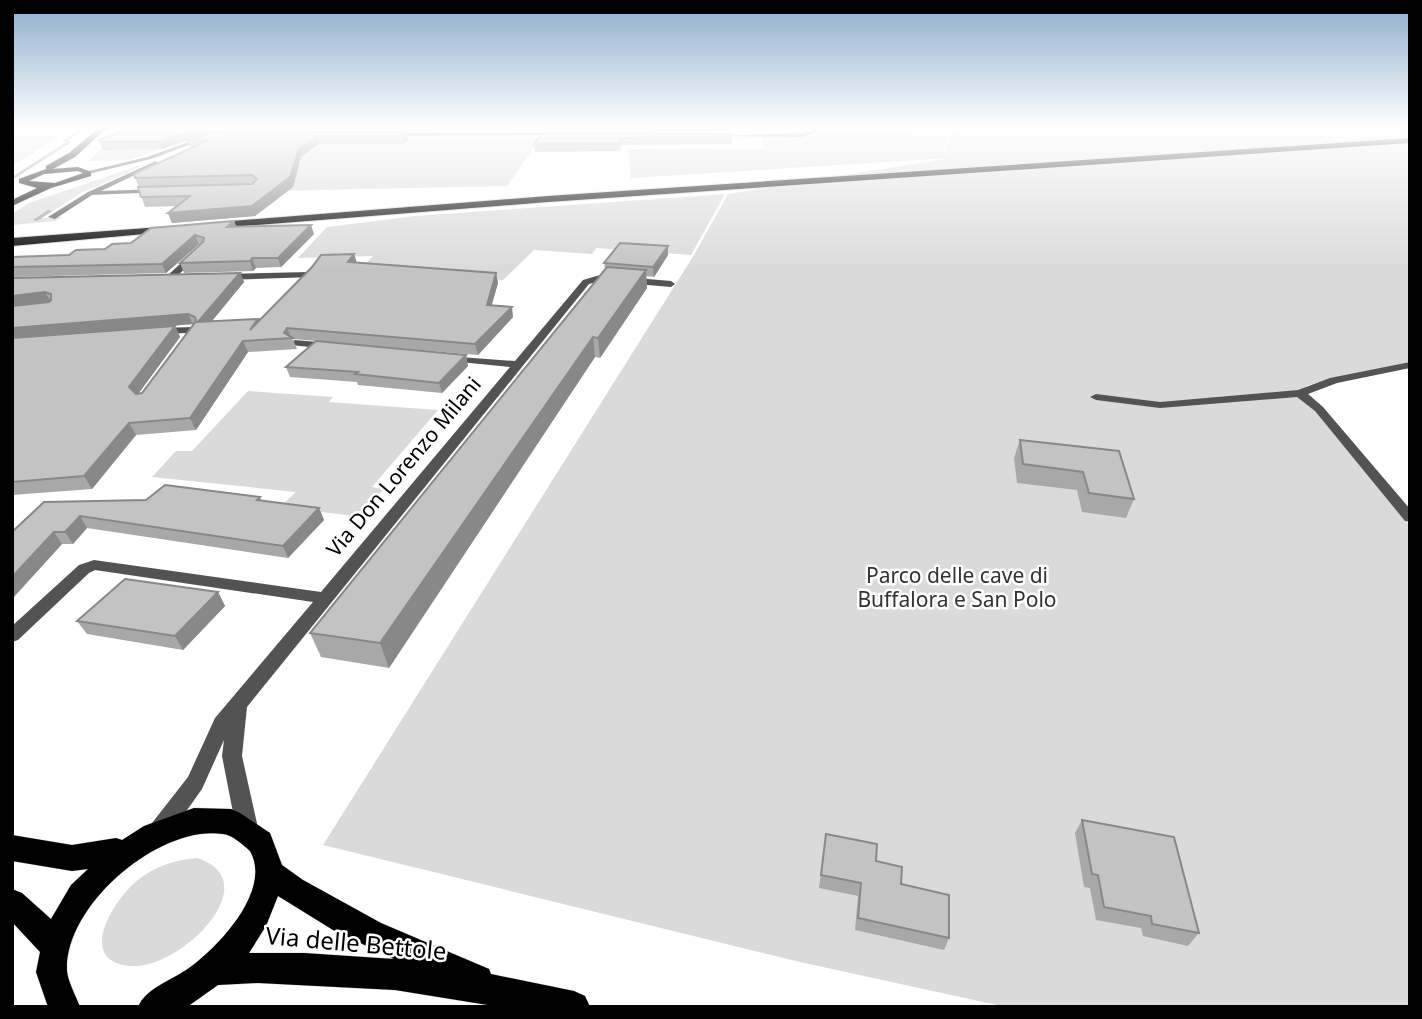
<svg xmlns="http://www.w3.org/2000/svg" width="1422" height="1019" viewBox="0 0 1422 1019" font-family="'Noto Sans',sans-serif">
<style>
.green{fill:#dadada}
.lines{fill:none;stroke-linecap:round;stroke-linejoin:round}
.stream{fill:#a1a1a1;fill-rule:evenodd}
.primary-casing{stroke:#dbdbdb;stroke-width:1}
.highway-casing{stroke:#dbdbdb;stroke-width:2}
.street{fill:#535353;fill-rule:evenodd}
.primary{fill:#000;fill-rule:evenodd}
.highway{fill:#000;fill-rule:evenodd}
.wall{fill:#a8a8a8;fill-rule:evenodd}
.shaded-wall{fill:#888}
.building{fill:#c3c3c3;stroke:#888;stroke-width:2}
.labels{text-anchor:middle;stroke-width:5;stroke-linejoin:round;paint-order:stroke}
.street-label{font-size:21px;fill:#000;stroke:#fff}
.park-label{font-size:21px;fill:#313131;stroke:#fff}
.near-street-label{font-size:24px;fill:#000;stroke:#fff}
</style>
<rect width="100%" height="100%" fill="#fff"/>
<g class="green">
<path d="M12,128H72L12,166Z"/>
<path d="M125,128L217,131L129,160L88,161Z"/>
<path d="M954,128L943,149L953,158L945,149L955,128H1410V362L1329,379L1306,386L1314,409L1410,526V1007H1006L800,962L323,845L694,255L728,194L950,158L631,178L628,149H765L762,137L813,136L829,129Z"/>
<path d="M330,137H541L507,186L273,191L264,184Z"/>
<path d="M156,160L81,193L42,218L62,217L55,221L12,225V214L29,203Z"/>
<path d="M725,194L691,255L596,248L592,254L534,250L503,280L360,270L373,256L298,258L327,227L415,216Z"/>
<path d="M248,391L333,397L329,402L438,410L372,487L383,489L363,517L280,507L296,492L152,477L176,451H192Z"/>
<path d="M197,858C270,881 179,972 129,966C75,960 115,898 138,880C155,866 175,860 197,858Z"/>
</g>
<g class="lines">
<g class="stream">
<path d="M83,128H87L67,141H70V143L12,180V177L66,142L62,141Z"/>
<path d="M48,210L52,211L37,221L33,220Z"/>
</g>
<defs>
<g id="primary">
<path d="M99,128H107L75,157L53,169L78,167L91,172V176L51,188L12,206V200L37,188L19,183V179L46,169V166L69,153ZM78,171L83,173L55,183L29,181L44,174Z"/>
<path d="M194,808L231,809L240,813L270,833L282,865L303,880L381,923L489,969L491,974L574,991L585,996L590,1007H500L395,990L258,983L218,985L187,1007H138C146,987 176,979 193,965C221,944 272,889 250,851C243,845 233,835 223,834C160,824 64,905 67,971C68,982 76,996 80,1007H48L36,972L40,952L12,922V889L22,893L51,919L71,885L88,869L72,871L12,861V835L72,845L116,838L122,840L144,826ZM278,896L333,930L394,959L304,953H249L266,926Z"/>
</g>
<g id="highway">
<path d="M1410,138V143L548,202L206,229L200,226L206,223L548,196Z"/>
<path d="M174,226L180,229L178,231L12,246V238Z"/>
</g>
</defs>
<use href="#primary" class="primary-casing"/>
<use href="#highway" class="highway-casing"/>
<g class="street">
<path d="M227,128H235L151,159L88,174L85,172L147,157Z"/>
<path d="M811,128H817L816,133L802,137L712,136L802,133L811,131Z"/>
<path d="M1400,128H1410V132L1400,129Z"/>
<path d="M389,133H558L561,135L387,136Z"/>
<path d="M156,161L158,164L101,191L159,189L161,192L92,195L55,219L48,217L88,192Z"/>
<path d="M192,253L199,255L173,280H167V276Z"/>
<path d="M310,272L313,273V277L224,280L220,277L224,274Z"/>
<path d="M600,275L671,281L675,284L671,287L600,281L589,284L247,707L242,756L258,828L255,835L247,838L239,835L236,828L222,756L224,740L202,789L168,837L160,840L152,837L149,830L152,823L188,777L215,718L313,602L95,570L89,573L18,640L12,642V626L79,565L94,560L321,592L510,367L450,361L446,360V356L515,361L583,280Z"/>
<path d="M193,327L198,330L192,342L188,343L183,340L186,333L160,334L155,331L160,328Z"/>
<path d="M295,340L328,343L333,346L328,349L291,345L290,343Z"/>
<path d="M1410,362V368L1337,383L1308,394L1323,407L1410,509V522L1405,521L1315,411L1297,397L1160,408L1096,400L1090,397L1096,394L1160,402L1298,390L1330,378Z"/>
</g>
<use href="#primary" class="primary"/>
<use href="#highway" class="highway"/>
</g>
<g class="wall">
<path d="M131,128H729V131L221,129L162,149L103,150L100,142Z"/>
<path d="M407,132L408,140L404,144H319L301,157L293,187L255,216L172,223L168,213L177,206L145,207L134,174L191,149L187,140Z"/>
<path d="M542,133L732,137V144L622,145L620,151L535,152L534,144Z"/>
<path d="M234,221L236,227L314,234L281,267L256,268L253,271L184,273L180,263L200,245L199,244L166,273L12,277V257L69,255L105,249Z"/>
<path d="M354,254L356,262L496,273L498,283L491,305L513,317L478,355L293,339L297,349L248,352L196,430L136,435L92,489L12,495V278L240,273L244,282L212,321L258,319L259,321ZM193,324L142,393H139L180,337L175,326L125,330Z"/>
<path d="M668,255L654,277L646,276L647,288L600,358L595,357L389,668L321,657L310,633L605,269L604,263Z"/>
<path d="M466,355L468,366L442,393L358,385L357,382L290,377L286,367Z"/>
<path d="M1020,440L1119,451L1134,499L1126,518L1082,512L1077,490L1017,483L1014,458Z"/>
<path d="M260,497L261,500L319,508L324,520L288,558L87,528L73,544H62L12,599V532L44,502Z"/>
<path d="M218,592L225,606L183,650L87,634L77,621Z"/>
<path d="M1082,820L1199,933L1188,946L1143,936L1141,928L1096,920L1090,888L1084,887L1075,833Z"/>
<path d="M826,834L876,861L901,884L949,938L944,950L855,930L858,896L819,888Z"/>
</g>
<g class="shaded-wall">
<path d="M199,128L221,129L162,149L159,142Z"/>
<path d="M407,132L408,140L404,144L402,136Z"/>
<path d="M317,136L319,144L301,157L293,187L255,216L172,223L168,213L290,177L299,149Z"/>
<path d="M234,221L238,230L227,227Z"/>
<path d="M311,225L314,234L281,267L278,258Z"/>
<path d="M195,235L199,244L166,273L162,264Z"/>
<path d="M668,246V255L654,277L653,267Z"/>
<path d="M354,254L357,263L348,262Z"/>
<path d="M252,258L256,268L253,271L250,261Z"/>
<path d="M646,270L647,288L600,358L598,338Z"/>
<path d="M240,273L244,282L202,333L198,322Z"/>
<path d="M496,273L498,283L489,315L487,305Z"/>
<path d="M45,292L51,302L12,307V296Z"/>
<path d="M512,307L513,317L478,355L475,344Z"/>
<path d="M188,314L193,324L12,339V328Z"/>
<path d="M175,326L180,337L135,398L129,387Z"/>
<path d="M287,328L291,338L284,333Z"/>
<path d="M593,337L595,357L389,668L380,643Z"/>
<path d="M243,341L248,352L196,430L190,418Z"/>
<path d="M466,355L468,366L442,393L439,383Z"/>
<path d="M129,423L136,435L92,489L84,476Z"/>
<path d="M319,508L324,520L288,558L283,546Z"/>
<path d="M80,516L87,528L73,544L65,532Z"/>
<path d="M54,532L62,544L12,599V577Z"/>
<path d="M218,592L225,606L183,650L175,636Z"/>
</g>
<g class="building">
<path d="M131,128H199L159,142H100L99,140Z"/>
<path d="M215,132H407L402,136H317L299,149L290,177L252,206L168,213L190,196L141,197L138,187L252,184L257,179L252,175L135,178L134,174L209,140H187Z"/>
<path d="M542,133L731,134L732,137L621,138L619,144H534Z"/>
<path d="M234,221L227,227L311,225L278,258H252L250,261L180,263L203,242L204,238L195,235L162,264L12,267V257L69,255L76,250L105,249L112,244L131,243L151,228Z"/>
<path d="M620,243L668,246L653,267L604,263Z"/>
<path d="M354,254L348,262L496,273L487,305L512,307L475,344L287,328L284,333L293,338L243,341L190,418L129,423L84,476L12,482V414L14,413H12V338L175,326L129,387L136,394L142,393L196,321L195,317L188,314L12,328V306L49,302L51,300V294L45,292L12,296V278L240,273L198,322L258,319L250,330L312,267L321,255Z"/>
<path d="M607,267L646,270L598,338L593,337L380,643L310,633Z"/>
<path d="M316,341L466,355L439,383L355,374L358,372L286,367Z"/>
<path d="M1020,440L1119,451L1134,499L1089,493L1083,472L1023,464Z"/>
<path d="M165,485L260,497L257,500L319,508L283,546L80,516L65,532H54L12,577V532L44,502L146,500Z"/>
<path d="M125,579L218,592L175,636L77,621Z"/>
<path d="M1082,820L1174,837L1199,933L1152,924L1151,916L1104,907L1098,875L1092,874Z"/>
<path d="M826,834L877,844L876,861L902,867L901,884L949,895V938L858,918L861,883L821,875Z"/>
</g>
<linearGradient id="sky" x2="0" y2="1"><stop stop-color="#8baccc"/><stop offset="0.47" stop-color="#fff"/><stop offset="1" stop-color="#fff" stop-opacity="0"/></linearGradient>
<rect width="1422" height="271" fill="url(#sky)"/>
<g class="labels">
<g class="street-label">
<text transform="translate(404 467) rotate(-50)" y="7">Via Don Lorenzo Milani</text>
</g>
<g class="park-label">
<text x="957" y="583">Parco delle cave di<tspan x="957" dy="24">Buffalora e San Polo</tspan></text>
</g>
<g class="near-street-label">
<text transform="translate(356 944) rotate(5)" y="8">Via delle Bettole</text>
</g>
</g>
<rect width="1422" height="1019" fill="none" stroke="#000000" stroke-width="28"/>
</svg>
